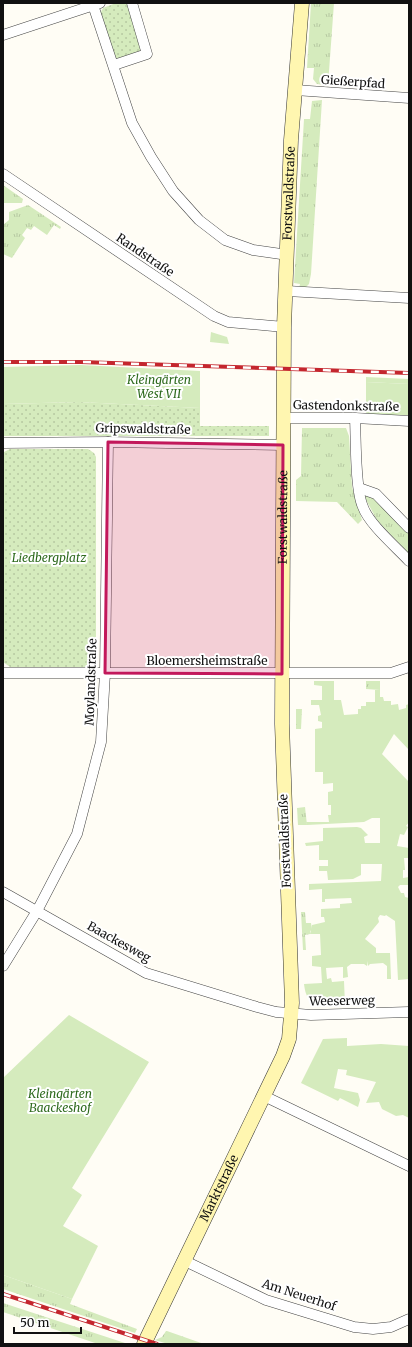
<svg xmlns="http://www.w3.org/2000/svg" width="412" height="1347" viewBox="0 0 412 1347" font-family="Merriweather,serif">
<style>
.grass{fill:url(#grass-tufts)}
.park{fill:url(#park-dots)}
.garden{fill:#d5ebbd}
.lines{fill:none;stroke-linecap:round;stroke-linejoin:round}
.street-casing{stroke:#444;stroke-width:11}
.secondary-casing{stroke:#333;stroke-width:15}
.street{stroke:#fff;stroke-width:10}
.secondary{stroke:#fff6b0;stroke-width:14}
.rail-casing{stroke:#c4262e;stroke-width:4}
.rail{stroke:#fff;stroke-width:2.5;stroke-dasharray:8;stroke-linecap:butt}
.marked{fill:#c2185b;fill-opacity:0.2;stroke:#c2185b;stroke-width:3;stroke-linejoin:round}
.labels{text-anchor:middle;stroke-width:4;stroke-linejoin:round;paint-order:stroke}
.street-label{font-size:12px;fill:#111;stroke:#fff}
.park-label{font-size:12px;font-style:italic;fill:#2f6b1f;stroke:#fff}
</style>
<defs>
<pattern id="grass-tufts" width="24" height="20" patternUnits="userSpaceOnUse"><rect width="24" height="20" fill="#d5ebbd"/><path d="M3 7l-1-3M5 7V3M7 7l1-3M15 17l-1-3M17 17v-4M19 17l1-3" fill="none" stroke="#b6c8a1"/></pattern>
<pattern id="park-dots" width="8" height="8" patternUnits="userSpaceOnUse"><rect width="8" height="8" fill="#d5ebbd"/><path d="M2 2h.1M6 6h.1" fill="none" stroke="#b6c8a1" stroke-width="1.8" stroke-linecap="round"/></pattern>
</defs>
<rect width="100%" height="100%" fill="#fffdf5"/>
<g class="grass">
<path d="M311,3H334L328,85L317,84L313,79L314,68H307Z"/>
<path d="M322,100L311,274L309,284L305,288H299L300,284L294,283L304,119H310L312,101Z"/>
<path d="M3,185L23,199L22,203H3Z"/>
<path d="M28,205L61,227L60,229L54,225L47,235L34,226L31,230L27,228L22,235L25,238L12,258L3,254V225L9,220V212Z"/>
<path d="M366,377L409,379V384L366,382Z"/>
<path d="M302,428H346L349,436L352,487L362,520L358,524L337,502L296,501V480L301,476Z"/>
<path d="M365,495H371L409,534V554L377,520L365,498Z"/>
<path d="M366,681H380V690L366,689Z"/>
<path d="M296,709H302L301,729H296Z"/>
<path d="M305,807L307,825H298L297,808Z"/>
<path d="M301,912H305L306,923H311L312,930L310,931V934L305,935L306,950H303Z"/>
<path d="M3,1275L72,1299L70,1304L137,1329L135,1333L3,1289Z"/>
<path d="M3,1303L128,1344H98L3,1312Z"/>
<path d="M166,1331H167L204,1344H168L155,1340L162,1337Z"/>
</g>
<g class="park">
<path d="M116,3H129L142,50L121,60L114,57L100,14L103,8Z"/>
<path d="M79,402L200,408V426H269V436H3V404Z"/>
<path d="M10,449H88L94,453L96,457V659L93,664L88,667H10L3,662V455L4,452Z"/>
</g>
<g class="garden">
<path d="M211,332L227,337L229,344L210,342Z"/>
<path d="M80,365L200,371V408L79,402L3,404V367Z"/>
<path d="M366,382L409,384V415H366Z"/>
<path d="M314,681H334V700H341L344,715L358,714V709H361V706H366V702H375V690H380V697H383L384,701H391V705L398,704L399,710L406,708V705L409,704V750L394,734L382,754L409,782V822L406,826L408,827L404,835L400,834L397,846L409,848V858H404L405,870H403V878L409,877V885H400L398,887L401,893H404L405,897L409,898V979L398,980L395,921L386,915L385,916L380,915L378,918L379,922L365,939L376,948V953H390L391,979H387V966L383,963L370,964L368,966L367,961V966L364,964H351L347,967L348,977L343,978V967L326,968L327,979L331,978L332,982L344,981L345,1005H333V998H328V1005C312,1004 306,1001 304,984L322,983L321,967L312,966V956L321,955L320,934H310L312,925L325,922L324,917H321V909L340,908V904L352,903L351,898L325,899V902H322V889L309,890V884L381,881L382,864H361V875L353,879L328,880L327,871H319V866H328V860H319V845L306,846L305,843L323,841V828L357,827L361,828L368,835L364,837L365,843H380V818H372L364,822L307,825L306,822H329L328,815H331V805H328V792L333,791V783L323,784V772H315V729L322,728V722L318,721V716L321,715L319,705H311V700H322V686L314,685Z"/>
<path d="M69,1015L149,1062L72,1188L82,1195L63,1226L98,1246L72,1299L3,1275V1078Z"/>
<path d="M347,1038V1046L381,1044L409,1046V1118L403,1115L396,1116L382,1109L379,1102L366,1103L376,1082L346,1075L347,1070L338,1069L334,1088L358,1093L360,1100L358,1107L340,1098L338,1101L301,1083L323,1039Z"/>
</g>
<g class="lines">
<defs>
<g id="street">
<path d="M93,5L132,123L151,157L173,191L199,220L225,240L253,250L288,255"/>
<path d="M3,35L100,3"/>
<path d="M114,65L147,54L132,3"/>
<path d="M295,90L409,98"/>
<path d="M3,174L214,316L228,322L284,327"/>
<path d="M287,291L409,298"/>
<path d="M283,418H355L409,421"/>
<path d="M355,418C356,439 355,490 363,507C369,524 396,547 409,561"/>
<path d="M3,443L108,442L283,445"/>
<path d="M359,488L376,494L409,528"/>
<path d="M3,673H391L409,667"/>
<path d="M3,892L146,973L257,1007L276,1012L311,1015L409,1012"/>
<path d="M3,966L37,911L77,834L101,742L105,673L108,442"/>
<path d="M264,1096L409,1166"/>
<path d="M185,1261L266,1300L354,1327L373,1329L391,1327L409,1319"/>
</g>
<g id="secondary">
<path id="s1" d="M144,1344L283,1056L289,1039L292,1003L282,724L284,327L291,140L302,3"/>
</g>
</defs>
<use href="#street" class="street-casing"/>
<use href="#secondary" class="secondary-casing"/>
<use href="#street" class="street"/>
<use href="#secondary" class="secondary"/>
<defs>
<g id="rail">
<path d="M3,362H81L409,373"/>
<path d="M3,1294L157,1344"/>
</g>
</defs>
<use href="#rail" class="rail-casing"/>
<use href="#rail" class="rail"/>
</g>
<path class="marked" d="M108,442L283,445L282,674L105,673Z"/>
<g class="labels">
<g class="street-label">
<text transform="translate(353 82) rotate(4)" y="4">Gießerpfad</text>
<text dy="4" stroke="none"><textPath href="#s1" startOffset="1184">Forstwaldstraße</textPath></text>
<text transform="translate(145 255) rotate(34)" y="4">Randstraße</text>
<text transform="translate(346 406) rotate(1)" y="4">Gastendonkstraße</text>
<text transform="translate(143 429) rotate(1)" y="4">Gripswaldstraße</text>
<text dy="4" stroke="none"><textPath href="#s1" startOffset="860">Forstwaldstraße</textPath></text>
<text x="207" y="665">Bloemersheimstraße</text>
<text transform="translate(91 682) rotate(-88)" y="4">Moylandstraße</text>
<text transform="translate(285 841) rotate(-92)" y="4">Forstwaldstraße</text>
<text transform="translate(119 942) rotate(29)" y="4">Baackesweg</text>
<text transform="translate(342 1001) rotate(-1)" y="4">Weeserweg</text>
<text dy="4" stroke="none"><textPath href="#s1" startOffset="173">Marktstraße</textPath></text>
<text transform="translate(299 1295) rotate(18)" y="4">Am Neuerhof</text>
</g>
<g class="park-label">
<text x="159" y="384">Kleingärten<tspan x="159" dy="14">West VII</tspan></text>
<text x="49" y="562">Liedbergplatz</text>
<text x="60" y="1098">Kleingärten<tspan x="60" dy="14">Baackeshof</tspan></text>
</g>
</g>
<rect width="412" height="1347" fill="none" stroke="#111111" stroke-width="8"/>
<path d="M14 1327v6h67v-6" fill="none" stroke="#111111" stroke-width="2"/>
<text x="20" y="1327" font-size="12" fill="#111111" stroke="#ffffff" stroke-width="3" paint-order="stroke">50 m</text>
</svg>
